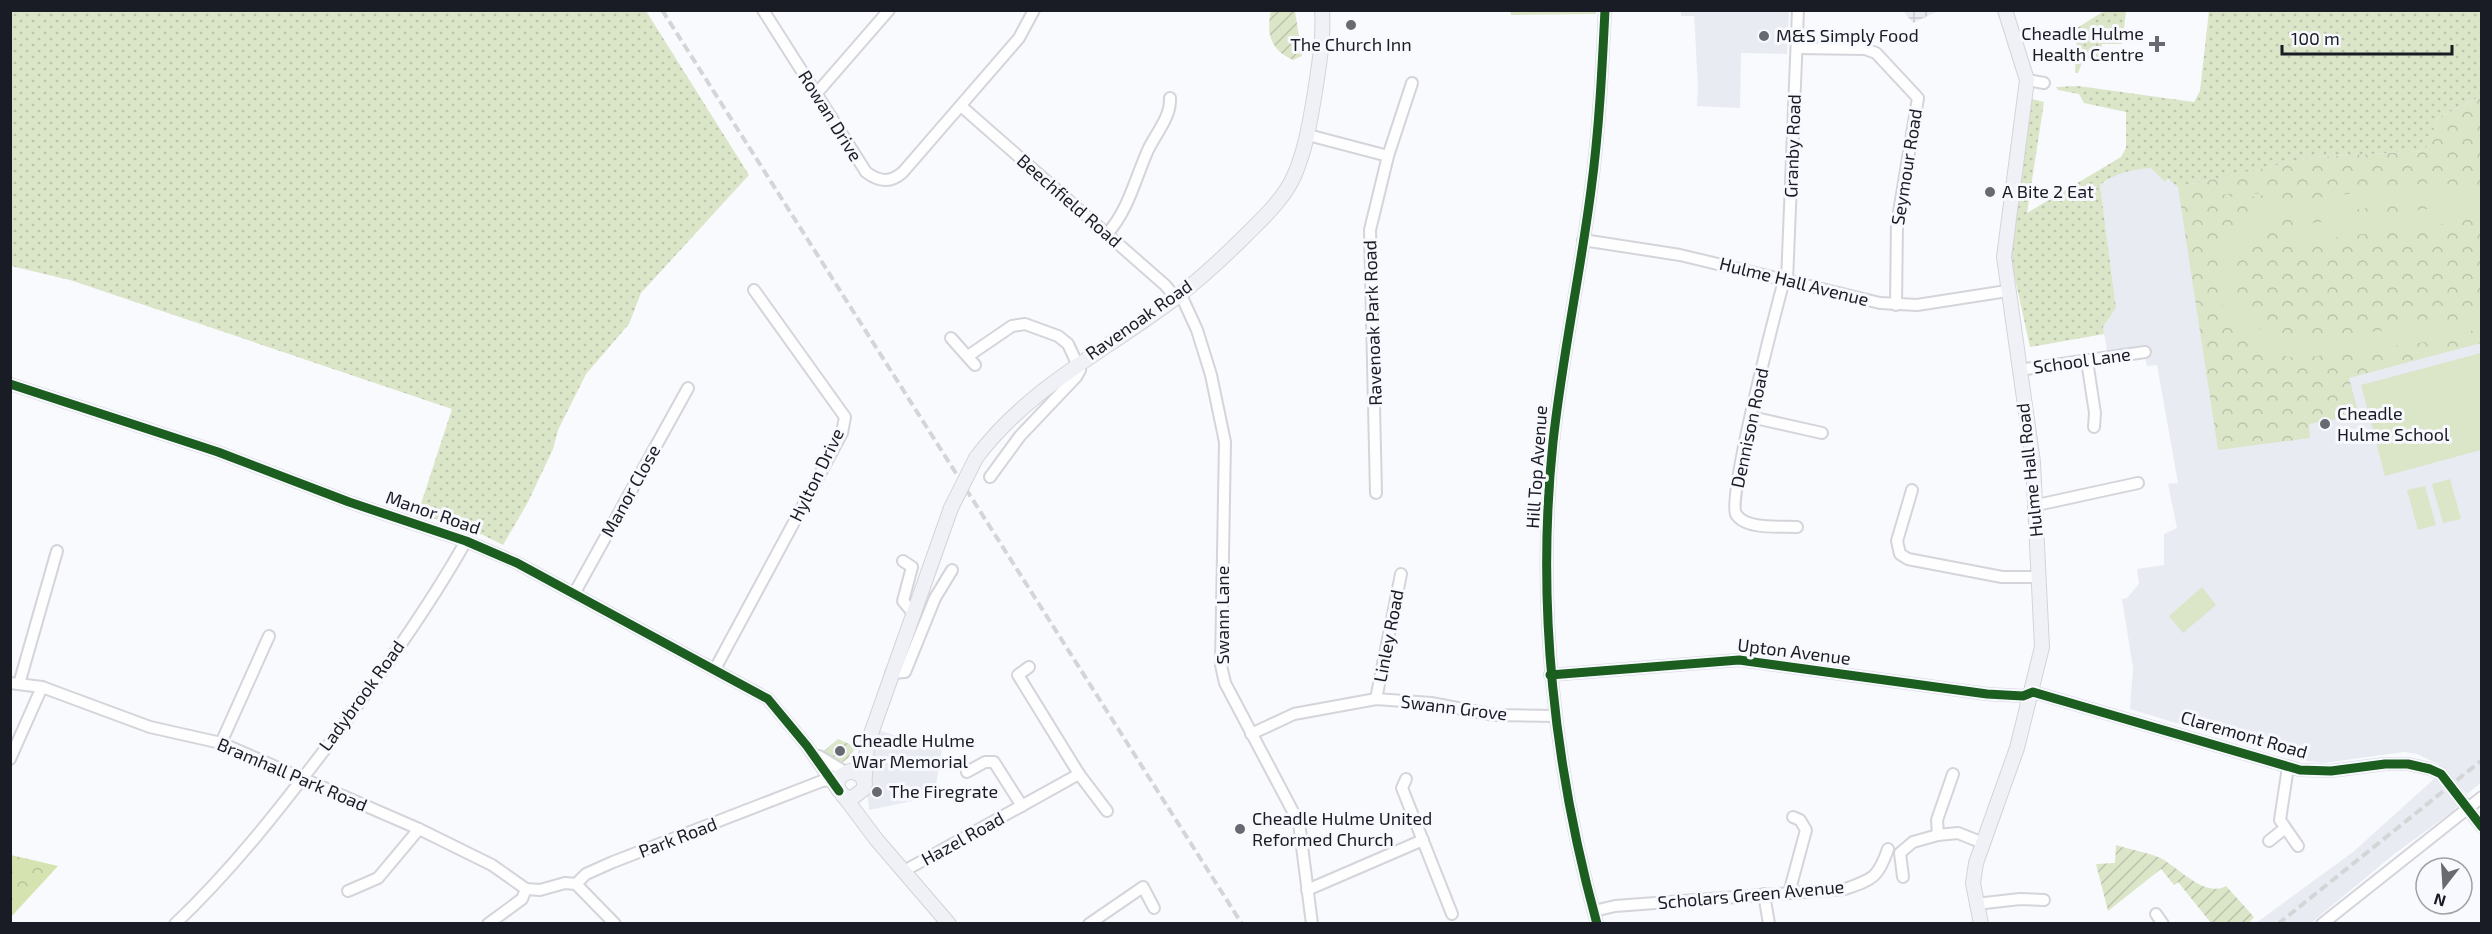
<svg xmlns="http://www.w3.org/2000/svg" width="2492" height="934" viewBox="0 0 2492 934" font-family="'Exo 2',sans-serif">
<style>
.built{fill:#e9ebf3}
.industrial{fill:url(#industrial-grid)}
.grass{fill:url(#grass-dots)}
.forest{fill:url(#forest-crowns)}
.cemetery{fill:url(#cemetery-stones)}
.park{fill:url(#park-crowns)}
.garden{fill:url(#garden-furrows)}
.pitch{fill:#dbe5c8}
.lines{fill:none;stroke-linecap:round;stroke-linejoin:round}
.minor-casing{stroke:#d4d5db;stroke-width:14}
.major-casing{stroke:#d3d4d7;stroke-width:16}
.minor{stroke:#fefeff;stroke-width:10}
.major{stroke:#eff1f7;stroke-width:14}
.rail{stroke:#d4d5d7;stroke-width:4;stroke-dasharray:9 4.5;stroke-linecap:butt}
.major-bridge-casing{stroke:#d3d4d7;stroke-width:16;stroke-linecap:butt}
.major-bridge{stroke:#eff1f7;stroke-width:14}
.cycleway-casing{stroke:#f8f9fe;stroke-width:13}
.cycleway{stroke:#1b5e20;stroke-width:9}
.poi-dot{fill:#686a71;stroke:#f8f9fe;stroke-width:2}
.labels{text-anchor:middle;stroke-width:6;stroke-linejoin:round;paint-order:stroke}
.poi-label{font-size:18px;fill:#1a1c25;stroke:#f8f9fe;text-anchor:start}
.street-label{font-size:18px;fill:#1a1c25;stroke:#f8f9fe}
</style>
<defs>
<pattern id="industrial-grid" width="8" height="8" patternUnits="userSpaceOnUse" patternTransform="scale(1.5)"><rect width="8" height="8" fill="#e9ebf3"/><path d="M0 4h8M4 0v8" fill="none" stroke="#c7c9d0"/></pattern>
<pattern id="grass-dots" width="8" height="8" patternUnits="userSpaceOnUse" patternTransform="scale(1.5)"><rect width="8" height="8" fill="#dbe5c8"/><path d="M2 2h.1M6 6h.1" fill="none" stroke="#bbc4ac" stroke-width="1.8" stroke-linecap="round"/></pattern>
<pattern id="forest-crowns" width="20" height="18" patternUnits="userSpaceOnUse" patternTransform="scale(1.5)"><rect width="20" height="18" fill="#d5e3b1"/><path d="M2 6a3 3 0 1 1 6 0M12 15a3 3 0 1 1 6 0" fill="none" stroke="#b6c298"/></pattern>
<pattern id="cemetery-stones" width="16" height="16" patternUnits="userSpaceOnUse" patternTransform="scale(1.5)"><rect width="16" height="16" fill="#dbe5c8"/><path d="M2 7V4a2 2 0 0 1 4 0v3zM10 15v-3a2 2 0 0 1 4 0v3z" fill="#bbc4ac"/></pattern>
<pattern id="park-crowns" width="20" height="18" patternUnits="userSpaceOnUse" patternTransform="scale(1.5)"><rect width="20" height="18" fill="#dbe5c8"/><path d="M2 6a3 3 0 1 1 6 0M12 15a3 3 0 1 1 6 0" fill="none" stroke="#bbc4ac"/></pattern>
<pattern id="garden-furrows" width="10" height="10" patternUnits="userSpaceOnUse" patternTransform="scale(1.5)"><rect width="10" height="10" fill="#dbe5c8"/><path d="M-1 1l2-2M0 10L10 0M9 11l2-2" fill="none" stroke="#bbc4ac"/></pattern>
</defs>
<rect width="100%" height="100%" fill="#f9fafd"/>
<g class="built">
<path d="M1681,11H1789L1787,54L1741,53L1740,108L1697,106L1698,85L1694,16H1681Z"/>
<path d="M2481,96L2482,782L2467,794L2438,764L2417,754L2404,752L2324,763L2297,760L2130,709L2133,668L2122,599L2127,598L2139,584L2137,569L2164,565V534L2177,528L2168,484L2178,483L2157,365L2147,366L2143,346L2107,351L2103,327L2116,308L2100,185L2119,173L2141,168H2151L2165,181L2314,157L2425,151Z"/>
<path d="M879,730L904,739L913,741L915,738L942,749L936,785L942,795L869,810L867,788Z"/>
<path d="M2435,778L2457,806L2453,811L2393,855L2311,923H2256L2353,852Z"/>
</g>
<path class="industrial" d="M1903,11H1938L1913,23Z"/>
<g class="grass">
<path d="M11,10L646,11L749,175L641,293L629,324L586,374L558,430L553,449L528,502L503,545L483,535L418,513L452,409L70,280L11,266Z"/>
<path d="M2104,11H2126L2122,44H2102L2100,57L2083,60L2078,73H2075L2077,28Z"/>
<path d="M2209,11H2481V96L2438,118L2426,151L2314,157L2178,187L2168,179L2165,182L2151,168C2131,169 2116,173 2100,185L2116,308L2103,327L2104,334L2030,347L2011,260L2019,182L2032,99L2044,102L2027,213L2121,157L2126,148V112L2084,103L2079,94L2058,90L2056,87L2078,86L2194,102L2200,91Z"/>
</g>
<path class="forest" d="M11,855L58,866L11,917L10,855Z"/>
<path class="cemetery" d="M1596,10V14L1511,15L1510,11Z"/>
<path class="park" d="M2481,96V343L2349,378L2359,415L2309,424L2310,438L2218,450L2178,187L2314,157L2425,151L2438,118Z"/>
<g class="garden">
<path d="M1271,11H1295L1302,56L1293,60C1270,50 1266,33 1271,11Z"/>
<path d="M838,739L856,747L848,758L839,765L832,761L824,751Z"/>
<path d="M2116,845C2128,849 2149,853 2158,857C2176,864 2204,899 2226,886L2254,917L2249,923H2211L2178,882L2174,885L2161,869L2108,911L2096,864L2115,863Z"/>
</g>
<g class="pitch">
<path d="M2437,182L2461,186L2481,196V216L2465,205L2440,199L2287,218C2209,235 2222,344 2304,341L2449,322L2467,317L2481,306V327L2449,339L2302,358C2217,356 2185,253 2257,212C2279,199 2307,199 2332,196C2367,191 2402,187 2437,182Z"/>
<path d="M2261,187V189L2215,196V199L2262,193V195L2205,205L2203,194Z"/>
<path d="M2459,205L2461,222L2291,243L2289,226Z"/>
<path d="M2481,353V450L2385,476L2361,385Z"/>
<path d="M2450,479L2461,519L2443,523L2432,484Z"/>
<path d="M2425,486L2436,525L2418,530L2407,490Z"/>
<path d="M2202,587L2216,605L2183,633L2169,616Z"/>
</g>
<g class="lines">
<defs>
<g id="minor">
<path d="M763,10L866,172C879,182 891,183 903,172L1019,38L1034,10"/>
<path d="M1797,48L1865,49L1876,53L1918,98L1897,224L1896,305"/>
<path d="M2027,80L2044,83"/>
<path d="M816,94L889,10"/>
<path d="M961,106L1165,285L1176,298"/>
<path d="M1308,135L1388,156L1370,230L1376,493"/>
<path d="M1388,156L1412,83"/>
<path d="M1107,234C1129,209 1135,179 1148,150C1156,133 1171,117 1170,98"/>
<path d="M1583,240L1680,255L1880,303L1917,305L2007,291"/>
<path d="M1784,280C1776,310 1727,498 1736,514C1745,530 1781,526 1797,527"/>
<path d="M1787,281L1798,10"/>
<path d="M1180,293L1197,330L1211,375L1225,442L1221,665L1225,683L1299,823L1312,924"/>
<path d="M951,338L975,365"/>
<path d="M968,356L1012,326L1025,324L1058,336L1068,344L1080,370L1076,377L1020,436L990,477"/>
<path d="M2087,361L2095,413L2094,427"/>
<path d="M2019,370L2145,352"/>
<path d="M10,384L218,452L349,502L466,541L517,563L768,699L807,746L838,791"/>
<path d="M1751,417L1822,433"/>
<path d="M1912,490L1897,541L1900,554L1908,559L2002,577H2039"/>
<path d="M2037,505L2138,483"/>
<path d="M903,561L912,567L903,601L913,613"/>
<path d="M574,594L688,388"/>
<path d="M1029,667L1018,675L1079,774L1107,811"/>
<path d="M715,669L842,433L845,417L754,290"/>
<path d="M891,673L905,672L935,598L952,570"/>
<path d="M1550,675L1739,660L1987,694L2023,696L2033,692L2300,770L2331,771L2385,764H2408L2430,769L2441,774L2482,827"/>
<path d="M10,683L42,687L150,727L221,743L419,829L492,865L526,889L540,890L565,883L576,884"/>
<path d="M19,684L57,551"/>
<path d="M1376,699L1401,574"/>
<path d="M1251,734L1294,714L1376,699L1431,703L1494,715L1555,716"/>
<path d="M221,743L269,636"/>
<path d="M819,756L845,772"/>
<path d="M10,759L42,687"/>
<path d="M2288,767L2280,820L2298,846"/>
<path d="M967,772L985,762H994L1022,806"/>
<path d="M1406,779L1402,788L1452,914"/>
<path d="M1938,835L1937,820L1953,774"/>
<path d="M2269,841L2284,829"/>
<path d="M904,871L1079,774"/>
<path d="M1903,877L1900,853L1913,842L1938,835L1958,833L1983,843"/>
<path d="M576,884L586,874L613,862L822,781L831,780"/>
<path d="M576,884L615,924"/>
<path d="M1307,890L1423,840"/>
<path d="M348,891L378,878L419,829"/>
<path d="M1789,893L1806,830L1800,820L1793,817"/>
<path d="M1764,894L1769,924"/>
<path d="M1976,904L2020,899L2044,900"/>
<path d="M1594,911L1615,906L1845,889C1873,879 1878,878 1888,849"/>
<path d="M2156,914L2163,924"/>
<path d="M175,924C233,869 281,807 329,744C377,679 426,612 466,541"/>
<path d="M488,924L522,899L526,889"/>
<path d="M1089,924L1143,887L1154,908"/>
<path d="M1597,924C1554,768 1536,603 1553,442C1562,358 1580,275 1591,190C1599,131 1602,71 1605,10"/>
<path d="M2322,924L2482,797"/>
</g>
<g id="major">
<path d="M976,458C1028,388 1105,351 1174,299C1199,280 1223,258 1245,236C1263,218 1284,199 1294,176C1306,149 1310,121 1315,92C1319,65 1324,38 1322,10"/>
<path d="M865,784L861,775L850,771L839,777L837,787L876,839L949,924"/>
<path d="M843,796L852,798L864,789L867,745L951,508"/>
<path d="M1981,924L1973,883L1976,863L2017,748L2042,647L2033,462L2004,257L2027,80L2005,10"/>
</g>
</defs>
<use href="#minor" class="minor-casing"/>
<use href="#major" class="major-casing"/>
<use href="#minor" class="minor"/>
<use href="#major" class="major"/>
<g class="rail">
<path d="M662,10L1242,924"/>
<path d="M2278,924L2482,760"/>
</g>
<defs>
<path id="major-bridge" d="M951,508L976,458"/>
</defs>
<use href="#major-bridge" class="major-bridge-casing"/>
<use href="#major-bridge" class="major-bridge"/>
<defs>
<g id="cycleway">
<path d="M10,384L218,452L349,502L466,541L517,563L768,699L807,746L839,791"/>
<path d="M1550,675L1739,660L1987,694L2023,696L2033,692L2300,770L2331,771L2385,764H2408L2430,769L2441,774L2482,827"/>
<path d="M1597,924C1554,768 1536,603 1553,442C1562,358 1580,275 1591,190C1599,131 1602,71 1605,10"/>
</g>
</defs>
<use href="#cycleway" class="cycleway-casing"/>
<use href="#cycleway" class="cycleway"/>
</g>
<g class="poi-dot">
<circle cx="1351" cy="25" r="6"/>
<circle cx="1764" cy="36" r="6"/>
<path d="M2154 35h6v6h6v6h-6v6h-6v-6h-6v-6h6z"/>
<circle cx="1990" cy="192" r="6"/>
<circle cx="2325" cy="424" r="6"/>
<circle cx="840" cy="751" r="6"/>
<circle cx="877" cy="792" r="6"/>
<circle cx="1240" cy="829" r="6"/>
</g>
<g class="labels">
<g class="poi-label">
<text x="2144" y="40" text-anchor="end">Cheadle Hulme<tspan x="2144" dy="21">Health Centre</tspan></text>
<text x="1776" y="42">M&amp;S Simply Food</text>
<text x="1351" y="51" text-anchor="middle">The Church Inn</text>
<text x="2002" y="198">A Bite 2 Eat</text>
<text x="2337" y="420">Cheadle<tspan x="2337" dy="21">Hulme School</tspan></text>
<text x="852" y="747">Cheadle Hulme<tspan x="852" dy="21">War Memorial</tspan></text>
<text x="889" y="798">The Firegrate</text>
<text x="1252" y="825">Cheadle Hulme United<tspan x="1252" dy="21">Reformed Church</tspan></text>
</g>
<g class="street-label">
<text transform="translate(830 116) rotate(58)" y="6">Rowan Drive</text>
<text transform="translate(1793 146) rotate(-88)" y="6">Granby Road</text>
<text transform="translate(1907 167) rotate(-81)" y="6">Seymour Road</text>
<text transform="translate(1069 201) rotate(41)" y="6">Beechfield Road</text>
<text transform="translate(1794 282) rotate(14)" y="6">Hulme Hall Avenue</text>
<text transform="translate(1139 320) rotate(-35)" y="6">Ravenoak Road</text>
<text transform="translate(1373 323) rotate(-92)" y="6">Ravenoak Park Road</text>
<text transform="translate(2082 361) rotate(-8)" y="6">School Lane</text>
<text transform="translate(1750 428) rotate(-78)" y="6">Dennison Road</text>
<text transform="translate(1537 467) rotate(-86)" y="6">Hill Top Avenue</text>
<text transform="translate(2030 470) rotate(-96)" y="6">Hulme Hall Road</text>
<text transform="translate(817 475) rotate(-64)" y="6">Hylton Drive</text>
<text transform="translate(631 491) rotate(-61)" y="6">Manor Close</text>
<text transform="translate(433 513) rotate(19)" y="6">Manor Road</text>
<text transform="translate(1223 615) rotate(-90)" y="6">Swann Lane</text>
<text transform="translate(1389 636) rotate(-79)" y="6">Linley Road</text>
<text transform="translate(1794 652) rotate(7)" y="6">Upton Avenue</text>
<text transform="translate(362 696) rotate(-54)" y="6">Ladybrook Road</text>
<text transform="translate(1454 708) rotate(7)" y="6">Swann Grove</text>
<text transform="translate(2244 735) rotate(16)" y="6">Claremont Road</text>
<text transform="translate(292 775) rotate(23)" y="6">Bramhall Park Road</text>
<text transform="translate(678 838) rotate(-21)" y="6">Park Road</text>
<text transform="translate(963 839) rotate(-29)" y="6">Hazel Road</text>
<text transform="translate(1751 895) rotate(-5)" y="6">Scholars Green Avenue</text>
</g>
</g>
<rect width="2492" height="934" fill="none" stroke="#1a1c25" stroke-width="24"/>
<g transform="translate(2444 886) rotate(197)"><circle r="28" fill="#f8f9fe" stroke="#9fa1a7" stroke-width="1.5"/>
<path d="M0-4.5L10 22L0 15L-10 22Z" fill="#686a71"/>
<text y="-9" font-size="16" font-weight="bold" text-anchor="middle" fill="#1a1c25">N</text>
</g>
<path d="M2282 45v9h170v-9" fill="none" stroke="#1a1c25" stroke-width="3"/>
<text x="2291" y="45" font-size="18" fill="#1a1c25" stroke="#f8f9fe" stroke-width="4.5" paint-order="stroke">100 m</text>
</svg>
